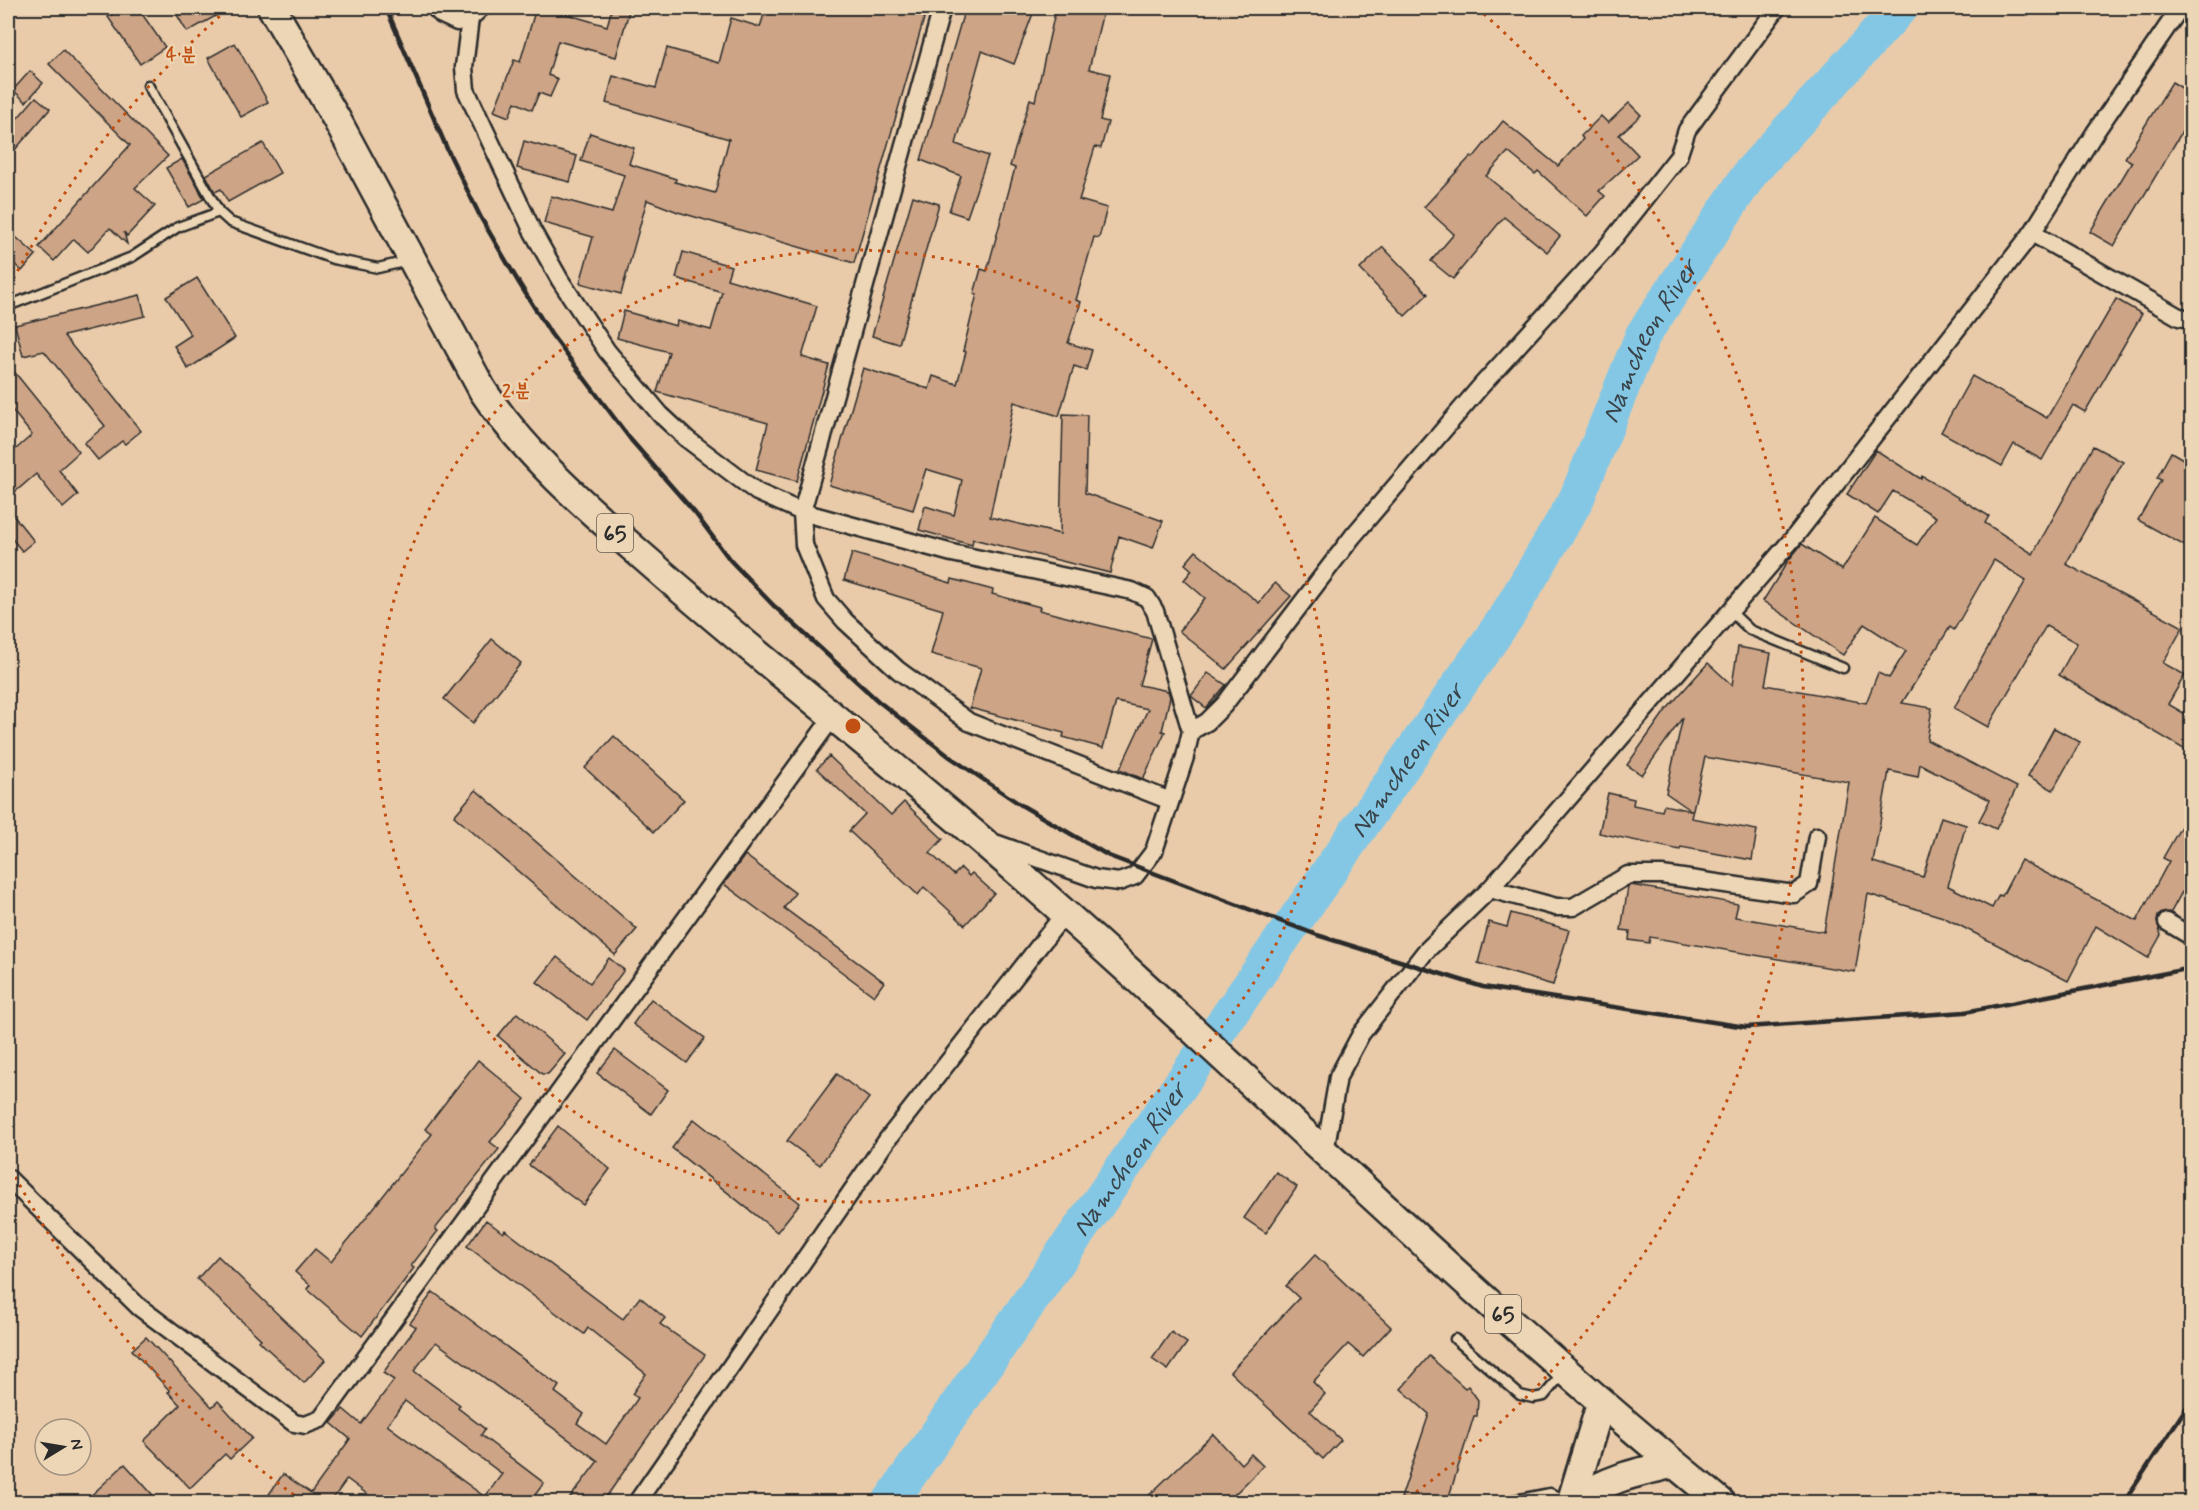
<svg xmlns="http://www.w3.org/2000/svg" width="2199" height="1510" viewBox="0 0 2199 1510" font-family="Mynerve,'Poor Story',sans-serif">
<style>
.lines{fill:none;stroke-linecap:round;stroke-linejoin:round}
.river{stroke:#84c7e5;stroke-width:36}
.building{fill:#cda486;stroke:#2b2b2b;stroke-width:1.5;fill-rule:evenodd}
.service-casing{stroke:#2b2b2b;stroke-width:13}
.minor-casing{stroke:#2b2b2b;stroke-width:21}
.primary-casing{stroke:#2b2b2b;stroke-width:32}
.service{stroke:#edd6b5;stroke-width:8}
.minor{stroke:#edd6b5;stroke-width:16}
.primary{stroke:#edd6b5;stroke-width:27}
.rail{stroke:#2b2b2b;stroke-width:4.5}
.ring{fill:none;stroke:#c25012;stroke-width:3;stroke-dasharray:3 6}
.labels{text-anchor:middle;stroke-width:4.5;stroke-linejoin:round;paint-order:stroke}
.shield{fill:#edd6b5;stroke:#655e54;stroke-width:1.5}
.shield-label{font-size:22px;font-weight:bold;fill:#2b2b2b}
.water-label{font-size:26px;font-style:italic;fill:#384247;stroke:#edd6b5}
.centre{fill:#c25012;stroke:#edd6b5;stroke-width:3}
.ring-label{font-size:18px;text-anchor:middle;font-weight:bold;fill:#c25012;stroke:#edd6b5;stroke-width:4.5;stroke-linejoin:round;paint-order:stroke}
</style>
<rect width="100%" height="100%" fill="#e9cbaa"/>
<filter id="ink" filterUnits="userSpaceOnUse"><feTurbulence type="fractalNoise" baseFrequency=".0167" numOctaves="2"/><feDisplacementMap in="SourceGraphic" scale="12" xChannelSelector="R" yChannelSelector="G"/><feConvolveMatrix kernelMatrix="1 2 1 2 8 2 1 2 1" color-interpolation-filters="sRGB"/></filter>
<g filter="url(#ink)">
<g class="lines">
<path class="river" id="s1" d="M890,1502L1507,616L1576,500L1643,335L1751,172L1900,8"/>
</g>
<g class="building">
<path d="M122,8H138L165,47L140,64L108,17Z"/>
<path d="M173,8H230L187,32Z"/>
<path d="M536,8H567L566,14L607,26L612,8H630L616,57L558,41L548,75L558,79L550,97L539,93L532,110L515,102L509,117L494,111L514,60L520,62Z"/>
<path d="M766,8H927L854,263L678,212L647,200L621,294L580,283L593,237L544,223L551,196L612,213L624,175L581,161L590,133L634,148L629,164L676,179L675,182L715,193L729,139L606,103L613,76L656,88L667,48L719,63L731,18L760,27Z"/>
<path d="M965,8H977L1001,14L1003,8H1035L1014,64L982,51L956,144L988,156L967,217L949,211L961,176L921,160Z"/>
<path d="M1056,8H1104L1089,69L1110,74L1100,120L1108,122L1101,148L1095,147L1079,200L1107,208L1099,238L1094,237L1076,300L1081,302L1068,343L1092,350L1086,370L1074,366L1059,416L1014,402L990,517L1060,534L1063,414L1087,415L1085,493L1163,521L1153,548L1119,536L1110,573L973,539L972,545L919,530L925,506L954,515L962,480L926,469L913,510L829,485L863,368L929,389L933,376L957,384L966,352L963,351L977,294H974L981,269L987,271L1015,168L1010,166L1030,99L1035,101Z"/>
<path d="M235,43L268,102L241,117L208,58Z"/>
<path d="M63,50L168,156L135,188L155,206L127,236L124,232L127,244L110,228L88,252L74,239L54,261L39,247L130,145L49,64Z"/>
<path d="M30,71L43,83L26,102L13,90Z"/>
<path d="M2172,82L2192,94V115L2114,246L2090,232L2132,162L2125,158Z"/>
<path d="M36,97L50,109L8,158V129Z"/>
<path d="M1629,103L1641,115L1619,135L1638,155L1599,191L1605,196L1587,216L1538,171L1535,174L1508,152L1486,176L1560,236L1547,252L1504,217L1453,279L1431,261L1454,234L1424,207L1471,156L1473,158L1503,121L1558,166L1583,139L1581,136L1601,116L1608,123Z"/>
<path d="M524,141L577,156L570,182L517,168Z"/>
<path d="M263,143L280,173L228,202L221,189L215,192L206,175Z"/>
<path d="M182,159L204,199L189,207L166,168Z"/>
<path d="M913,196L939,204L899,344L872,336Z"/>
<path d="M8,230L36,255L22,271L8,258Z"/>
<path d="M1383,247L1428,294L1405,316L1360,269Z"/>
<path d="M683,252L731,266L727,279L817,306L802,357L829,365L797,481L756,470L768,423L657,392L669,352L617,338L624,311L676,326L677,321L711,330L722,292L676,278Z"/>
<path d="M197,278L235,338L188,369L174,346L191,335L166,297Z"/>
<path d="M140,295L145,316L64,336L141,431L125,444L122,441L98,460L84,443L105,426L44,351L23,356L15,325Z"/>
<path d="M2116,299L2142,314L2085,412L2073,405L2042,460L2014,444L2002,466L1941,432L1972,376L2047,418Z"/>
<path d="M8,364L79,452L59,470L78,495L63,508L36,474L8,498V456L32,435L8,405Z"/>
<path d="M2093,446L2123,462L2066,564L2183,627L2163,663L2185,675L2168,704L2192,718V754L2059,675L2077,643L2046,626L1988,727L1954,708L2026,580L1994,560L1954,630L1950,627L1902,703L1932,708L1927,740L2017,787L1996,829L1979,821L1990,800L1920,764L1918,777L1889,771L1873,862L1923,877L1941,817L1966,825L1948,886L1992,908L1999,895L2002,896L2021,860L2137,921L2169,861L2163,858L2192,807V897L2182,892L2171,912L2162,913L2158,916L2157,922L2161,935L2148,958L2096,926L2068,981L1943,917L1868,894L1855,972L1650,937L1649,943L1629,940L1630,931L1621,930L1628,887L1631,885L1738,904L1735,917L1824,932L1849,782L1705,757L1691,818L1757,830L1752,860L1681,847L1680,850L1599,833L1608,793L1634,799L1633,805L1662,811L1664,805L1692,811L1666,793L1683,717L1642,775L1627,765L1666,710L1708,663L1732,685L1738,647L1771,653L1765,685L1866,703L1878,673L1889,678L1906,651L1864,624L1843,655L1763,601L1788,561L1802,544L1842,570L1875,518L1917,545L1936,517L1893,491L1878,514L1847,494L1876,450L1921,479L1922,476L1989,516L1985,523L2033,554Z"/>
<path d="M2171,452L2192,464V550L2138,520L2161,480L2157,478Z"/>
<path d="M8,509L34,541L22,551L8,534Z"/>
<path d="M1196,551L1259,603L1275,583L1291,596L1226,669L1179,631L1205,598L1184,580L1192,570L1185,564Z"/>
<path d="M852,553L951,583L952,579L993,590L992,594L1040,607L1039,610L1152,639L1139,685L1168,691L1170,697L1162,731L1165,732L1143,779L1120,769L1148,709L1116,702L1103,748L1063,737L1064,733L970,708L981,668L931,654L943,610L844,580Z"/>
<path d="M492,639L521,663L473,723L444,699Z"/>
<path d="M1208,673L1226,685L1206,708L1191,696Z"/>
<path d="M2054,728L2080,742L2053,790L2028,776Z"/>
<path d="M614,736L684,800L654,832L585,768Z"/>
<path d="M829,756L891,815L904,802L943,839L930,853L954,875L961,868L969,876L972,873L994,893L965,925L924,887L918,895L849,831L865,814L817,769Z"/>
<path d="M476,790L637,929L615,955L454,816Z"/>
<path d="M745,855L795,893L784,908L884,982L874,996L724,884Z"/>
<path d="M1511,913L1569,930L1553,985L1478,963L1489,922L1507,927Z"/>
<path d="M557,957L590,983L609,958L624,970L587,1020L537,982Z"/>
<path d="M651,999L705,1038L687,1063L633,1024Z"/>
<path d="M517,1013L565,1054L548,1074H542L498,1036Z"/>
<path d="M615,1050L668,1090L651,1114L597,1073Z"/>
<path d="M478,1060L525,1099L490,1142L499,1149L435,1229L438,1231L411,1266L414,1268L362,1336L307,1289L310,1285L295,1272L315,1249L331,1262L432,1134L425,1129Z"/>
<path d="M837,1074L869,1098L820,1165L787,1141Z"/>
<path d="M694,1119L800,1203L777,1232L672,1148Z"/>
<path d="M558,1126L610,1169L583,1205L529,1165Z"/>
<path d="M1276,1172L1297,1187L1266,1233L1244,1218Z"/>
<path d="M486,1220L503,1233L505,1230L623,1319L640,1297L665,1318L660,1324L705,1355L602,1503H566L598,1461L436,1342L414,1371L460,1405L458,1408L485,1429L481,1435L544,1483L529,1503H379L347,1479L330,1503H263L283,1474L311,1493L350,1439L331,1423L343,1409L361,1424L394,1380L383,1373L416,1327L410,1323L433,1292L559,1386L555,1392L584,1414L577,1423L606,1444L638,1398L632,1394L646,1374L588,1328L584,1334L467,1246ZM405,1401L502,1474L485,1497L387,1425Z"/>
<path d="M1315,1255L1391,1327L1363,1357L1348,1344L1313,1382L1325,1394L1310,1411L1341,1440L1323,1459L1230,1372L1299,1298L1286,1286Z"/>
<path d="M218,1256L325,1360L304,1383L259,1341L261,1339L197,1279Z"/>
<path d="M1171,1332L1187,1343L1168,1370L1152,1359Z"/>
<path d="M146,1337L212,1407L218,1401L252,1438L230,1459L225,1454L190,1488L144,1441L180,1405L168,1392L170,1391L132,1350Z"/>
<path d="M1429,1356L1465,1388L1468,1386L1478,1400L1477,1416H1474L1447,1503H1416L1401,1498L1429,1414L1401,1389Z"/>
<path d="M1213,1434L1241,1464L1251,1454L1263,1466L1226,1503H1141Z"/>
<path d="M125,1464L160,1503H83Z"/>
</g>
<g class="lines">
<defs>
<g id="service">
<path d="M148,85L219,212L230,222L333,259L378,268L408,261"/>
<path d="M8,306L132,257L178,227L219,212"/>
<path d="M1730,611L1750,630L1843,668"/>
<path d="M1455,1339L1520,1395L1533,1398L1544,1396L1563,1373"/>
<path d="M1504,1502L1550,1493L1567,1500"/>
</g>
<g id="minor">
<path d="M435,8L442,15L457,22L470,18L481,8"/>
<path d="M942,8L802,512L804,545L826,599L845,621L898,670L969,722L1168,800"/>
<path d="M470,18L464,67L466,90L533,232L560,280L607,351L660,414L687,439L757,492L802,512L952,553L1132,591L1147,598L1155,611L1191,731L1185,757L1154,851L1135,876L1119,882L1096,879L992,842"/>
<path d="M2032,233L2179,317L2192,319"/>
<path d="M1191,731L1207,722L1224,705L1353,536L1481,386L1602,253L1678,157L1687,130L1777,8"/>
<path d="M1490,889L1556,907H1573L1628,875H1662L1794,894L1809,884L1817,836"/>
<path d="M2167,922L2192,937"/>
<path d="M1325,1152L1338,1077L1361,1034L1425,952L1490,889L1796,535L2032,233L2094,134L2180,8"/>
<path d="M8,1178L139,1307L294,1423L305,1425L321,1419L832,718"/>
<path d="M637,1502L887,1140L1065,913"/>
</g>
<g id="primary">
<path d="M272,8L337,120L483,391C532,464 599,518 664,575C768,665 875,749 979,838C1231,1055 1463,1294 1721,1502"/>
<path d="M1571,1502L1601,1403"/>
<path d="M1572,1502C1608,1479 1632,1473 1674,1464"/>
</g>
</defs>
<use href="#service" class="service-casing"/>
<use href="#minor" class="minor-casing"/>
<use href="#primary" class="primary-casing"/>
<use href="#service" class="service"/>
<use href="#minor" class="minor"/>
<use href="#primary" class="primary"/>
<g class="rail">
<path d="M386,8L448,151L481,218L519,283L551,334L631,440L695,513L730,560L773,605L878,701L950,757L1021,805L1109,856L1317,935L1483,987L1746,1027L1965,1012L2192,968"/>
<path d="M2124,1502L2192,1399"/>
</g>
</g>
</g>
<g class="ring">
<circle cx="853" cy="726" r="476"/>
<path d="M301 1500A951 951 0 0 1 9 1165M9 287A951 951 0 0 1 229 8M1477 8A951 951 0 0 1 1405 1500"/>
</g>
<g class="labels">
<g class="shield">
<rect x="597" y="514" width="36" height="38" rx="4.5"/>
<rect x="1485" y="1295" width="36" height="38" rx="4.5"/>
</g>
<g class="shield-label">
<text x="615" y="541">65</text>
<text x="1503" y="1322">65</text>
</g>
<g class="water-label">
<text dy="9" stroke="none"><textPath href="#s1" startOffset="1390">Namcheon River</textPath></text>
<text dy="9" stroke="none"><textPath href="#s1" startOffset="904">Namcheon River</textPath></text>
<text dy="9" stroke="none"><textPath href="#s1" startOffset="418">Namcheon River</textPath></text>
</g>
</g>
<circle cx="853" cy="726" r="9" class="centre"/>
<g class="ring-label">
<text x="181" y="60">4 분</text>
<text x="516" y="396">2 분</text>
</g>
<rect width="2199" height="1510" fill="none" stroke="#edd6b5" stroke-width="30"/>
<rect x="15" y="15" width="2169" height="1480" fill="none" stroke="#2b2b2b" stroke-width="2" filter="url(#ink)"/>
<g transform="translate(63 1447) rotate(79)"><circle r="28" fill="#edd6b5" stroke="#9f927e" stroke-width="1.5"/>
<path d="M0-4.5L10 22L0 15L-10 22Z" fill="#2b2b2b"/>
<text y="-9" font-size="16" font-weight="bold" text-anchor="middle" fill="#2b2b2b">N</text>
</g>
</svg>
